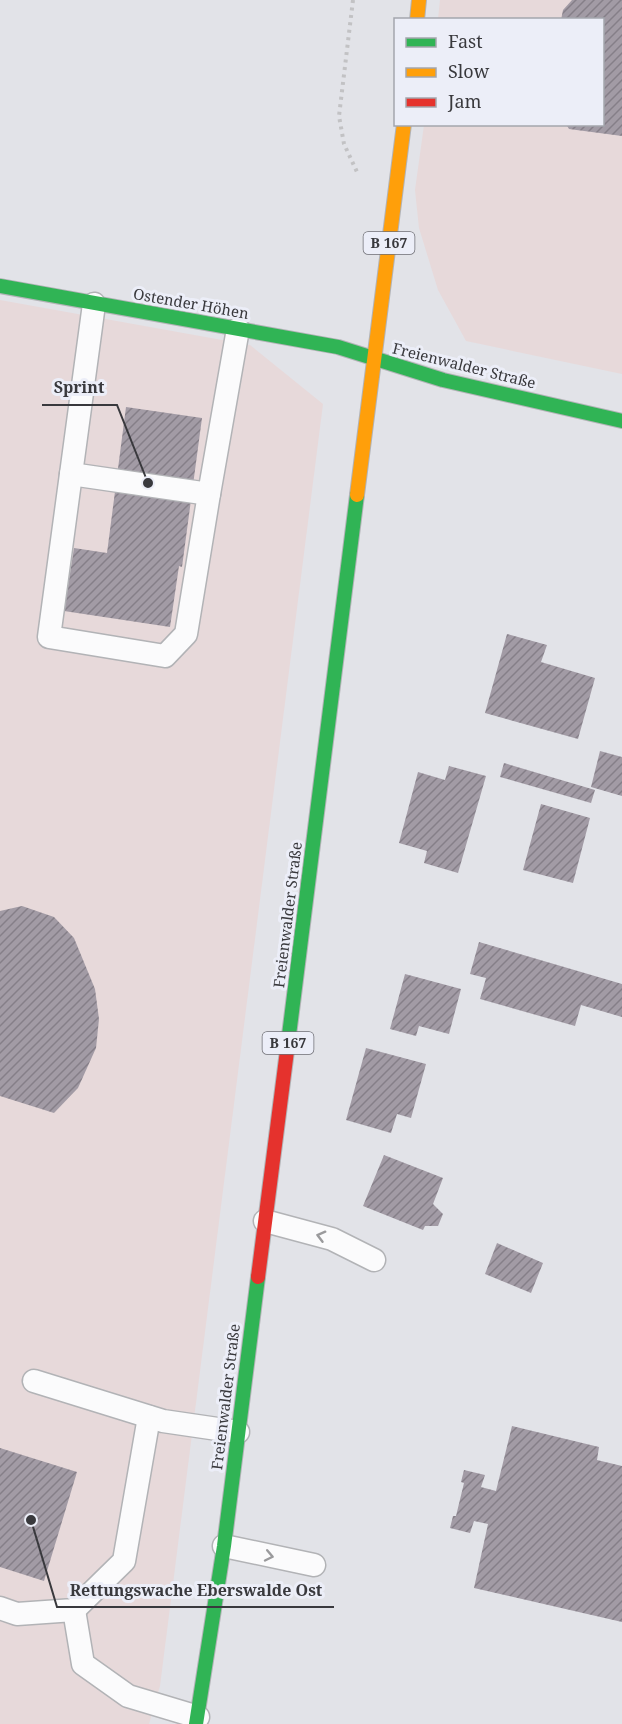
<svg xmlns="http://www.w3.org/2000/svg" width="622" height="1724" viewBox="0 0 622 1724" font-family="'Noto Serif',serif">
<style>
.commercial{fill:#e7d9da}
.building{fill:url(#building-hatch)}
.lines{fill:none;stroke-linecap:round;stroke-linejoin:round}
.lane-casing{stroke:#b2b3b6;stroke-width:25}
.fast-casing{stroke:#b2b3b6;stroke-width:16}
.slow-casing{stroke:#b2b3b6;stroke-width:16}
.jam-casing{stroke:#b2b3b6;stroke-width:16}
.path{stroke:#c2c2c4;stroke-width:4;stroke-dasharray:3 4.5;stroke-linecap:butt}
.lane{stroke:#fbfbfc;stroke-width:22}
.fast{stroke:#30b455;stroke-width:14}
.slow{stroke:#ff9f0a;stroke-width:14}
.jam{stroke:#e5322d;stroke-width:14}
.oneway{stroke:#9a9a9c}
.labels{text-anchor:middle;stroke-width:6;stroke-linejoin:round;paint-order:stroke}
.shield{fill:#eceef8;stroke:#6f6f75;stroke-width:1.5}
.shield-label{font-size:14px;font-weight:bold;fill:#39393d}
.street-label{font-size:15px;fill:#39393d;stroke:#eceef8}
.leader{fill:none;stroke:#39393d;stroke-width:2}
.callout-dot{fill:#39393d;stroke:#eceef8;stroke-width:2}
.callout-label{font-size:16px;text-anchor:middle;font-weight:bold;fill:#39393d;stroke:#eceef8;stroke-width:6;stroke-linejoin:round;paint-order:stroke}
</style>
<defs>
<pattern id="building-hatch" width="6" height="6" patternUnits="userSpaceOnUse" patternTransform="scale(1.5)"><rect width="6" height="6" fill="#a29ba5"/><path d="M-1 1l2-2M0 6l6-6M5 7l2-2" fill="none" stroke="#857f88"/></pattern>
</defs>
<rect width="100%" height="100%" fill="#e2e3e8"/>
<g class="commercial">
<path d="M440,0H622V374L466,341L438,290L419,228L415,190L424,125L602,124V20L438,19Z"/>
<path d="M0,300L250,345L323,404L160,1686L149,1724H0Z"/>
</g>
<g class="building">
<path d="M572,0H622V136L569,129L566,124H602V20H561L563,10Z"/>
<path d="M126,407L202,418L182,567L179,566L170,627L64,611L74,548L107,553Z"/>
<path d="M507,634L547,645L541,662L595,678L578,739L485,713Z"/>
<path d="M600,751L622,757V796L591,787Z"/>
<path d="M504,763L595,790L591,803L500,777Z"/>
<path d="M449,766L486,776L458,873L424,863L427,851L399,843L418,772L445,780Z"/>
<path d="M541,804L590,818L573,883L523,870Z"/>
<path d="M22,906L54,917L74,938L95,989L99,1019L96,1048L78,1088L54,1113L0,1096V911Z"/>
<path d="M479,942L622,984V1017L581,1005L575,1026L480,999L486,978L470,974Z"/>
<path d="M405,974L461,989L449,1034L419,1026L416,1036L390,1029Z"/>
<path d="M366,1048L426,1064L411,1118L397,1114L391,1133L346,1120Z"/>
<path d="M384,1155L443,1178L433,1204L443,1214L438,1226H425L423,1230L363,1206Z"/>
<path d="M497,1243L543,1263L531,1293L485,1274Z"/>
<path d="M512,1426L599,1447L597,1460L622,1466V1622L474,1588L488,1524L474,1521L470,1533L450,1528L453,1516H456L464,1483L461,1482L464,1470L485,1475L481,1487L496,1491Z"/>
<path d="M0,1448L77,1472L44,1581L0,1567Z"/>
</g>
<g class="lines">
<defs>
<g id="lane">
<path d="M94,304L49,637L165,656L186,634L209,494"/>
<path d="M71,474L209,494L238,329"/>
<path d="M265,1221L332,1239L374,1260"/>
<path d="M34,1381L163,1421L238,1432"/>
<path d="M224,1546L314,1565"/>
<path d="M0,1608L17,1614L74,1610L124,1561L149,1417"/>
<path d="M74,1610L83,1664L128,1696L198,1717"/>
</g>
<g id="fast">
<path d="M0,286L338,347L443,380L622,421"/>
<path d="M288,1043L357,495"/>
<path d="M196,1724L224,1546L258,1277"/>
</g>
<g id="slow">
<path d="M417,20L419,0"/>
<path d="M357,495L404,124"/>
</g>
<path id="jam" d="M258,1277L288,1043"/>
</defs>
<use href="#lane" class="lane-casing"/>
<use href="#fast" class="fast-casing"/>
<use href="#slow" class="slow-casing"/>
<use href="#jam" class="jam-casing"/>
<path class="path" d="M353,0L339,116L344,144L357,172"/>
<use href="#lane" class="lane"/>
<use href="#fast" class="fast"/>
<use href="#slow" class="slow"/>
<use href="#jam" class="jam"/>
</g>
<defs><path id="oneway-chevron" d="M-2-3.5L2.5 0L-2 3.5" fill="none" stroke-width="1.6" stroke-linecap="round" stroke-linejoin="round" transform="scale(1.5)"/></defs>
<g class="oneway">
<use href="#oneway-chevron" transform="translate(321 1236) rotate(-165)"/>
<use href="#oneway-chevron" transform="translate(269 1556) rotate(12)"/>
</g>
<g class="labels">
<g class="shield">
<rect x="363.5" y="232" width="51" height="22" rx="4.5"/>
<rect x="262.5" y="1032" width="51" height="22" rx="4.5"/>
</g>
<g class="shield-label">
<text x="389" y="248">B 167</text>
<text x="288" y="1048">B 167</text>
</g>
<g class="street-label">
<text transform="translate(191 304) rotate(10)" y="5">Ostender Höhen</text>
<text transform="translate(464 366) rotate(14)" y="5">Freienwalder Straße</text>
<text transform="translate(288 915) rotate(-83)" y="5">Freienwalder Straße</text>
<text transform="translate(226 1397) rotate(-83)" y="5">Freienwalder Straße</text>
</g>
</g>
<path class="leader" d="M148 483L117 405H42M31 1520L57 1607H334"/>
<g class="callout-dot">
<circle cx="148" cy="483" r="6"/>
<circle cx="31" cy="1520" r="6"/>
</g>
<g class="callout-label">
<text x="79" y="393">Sprint</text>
<text x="196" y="1596">Rettungswache Eberswalde Ost</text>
</g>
<rect x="394" y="18" width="210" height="108" fill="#eceef8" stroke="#a4a6ad" stroke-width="1.5"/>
<rect x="406" y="38" width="30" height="9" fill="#30b455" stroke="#a4a6ad" stroke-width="1.5"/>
<text x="448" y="48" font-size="18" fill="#39393d">Fast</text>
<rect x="406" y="68" width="30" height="9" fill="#ff9f0a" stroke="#a4a6ad" stroke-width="1.5"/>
<text x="448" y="78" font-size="18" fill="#39393d">Slow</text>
<rect x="406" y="98" width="30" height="9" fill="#e5322d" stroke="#a4a6ad" stroke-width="1.5"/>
<text x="448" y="108" font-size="18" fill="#39393d">Jam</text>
</svg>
